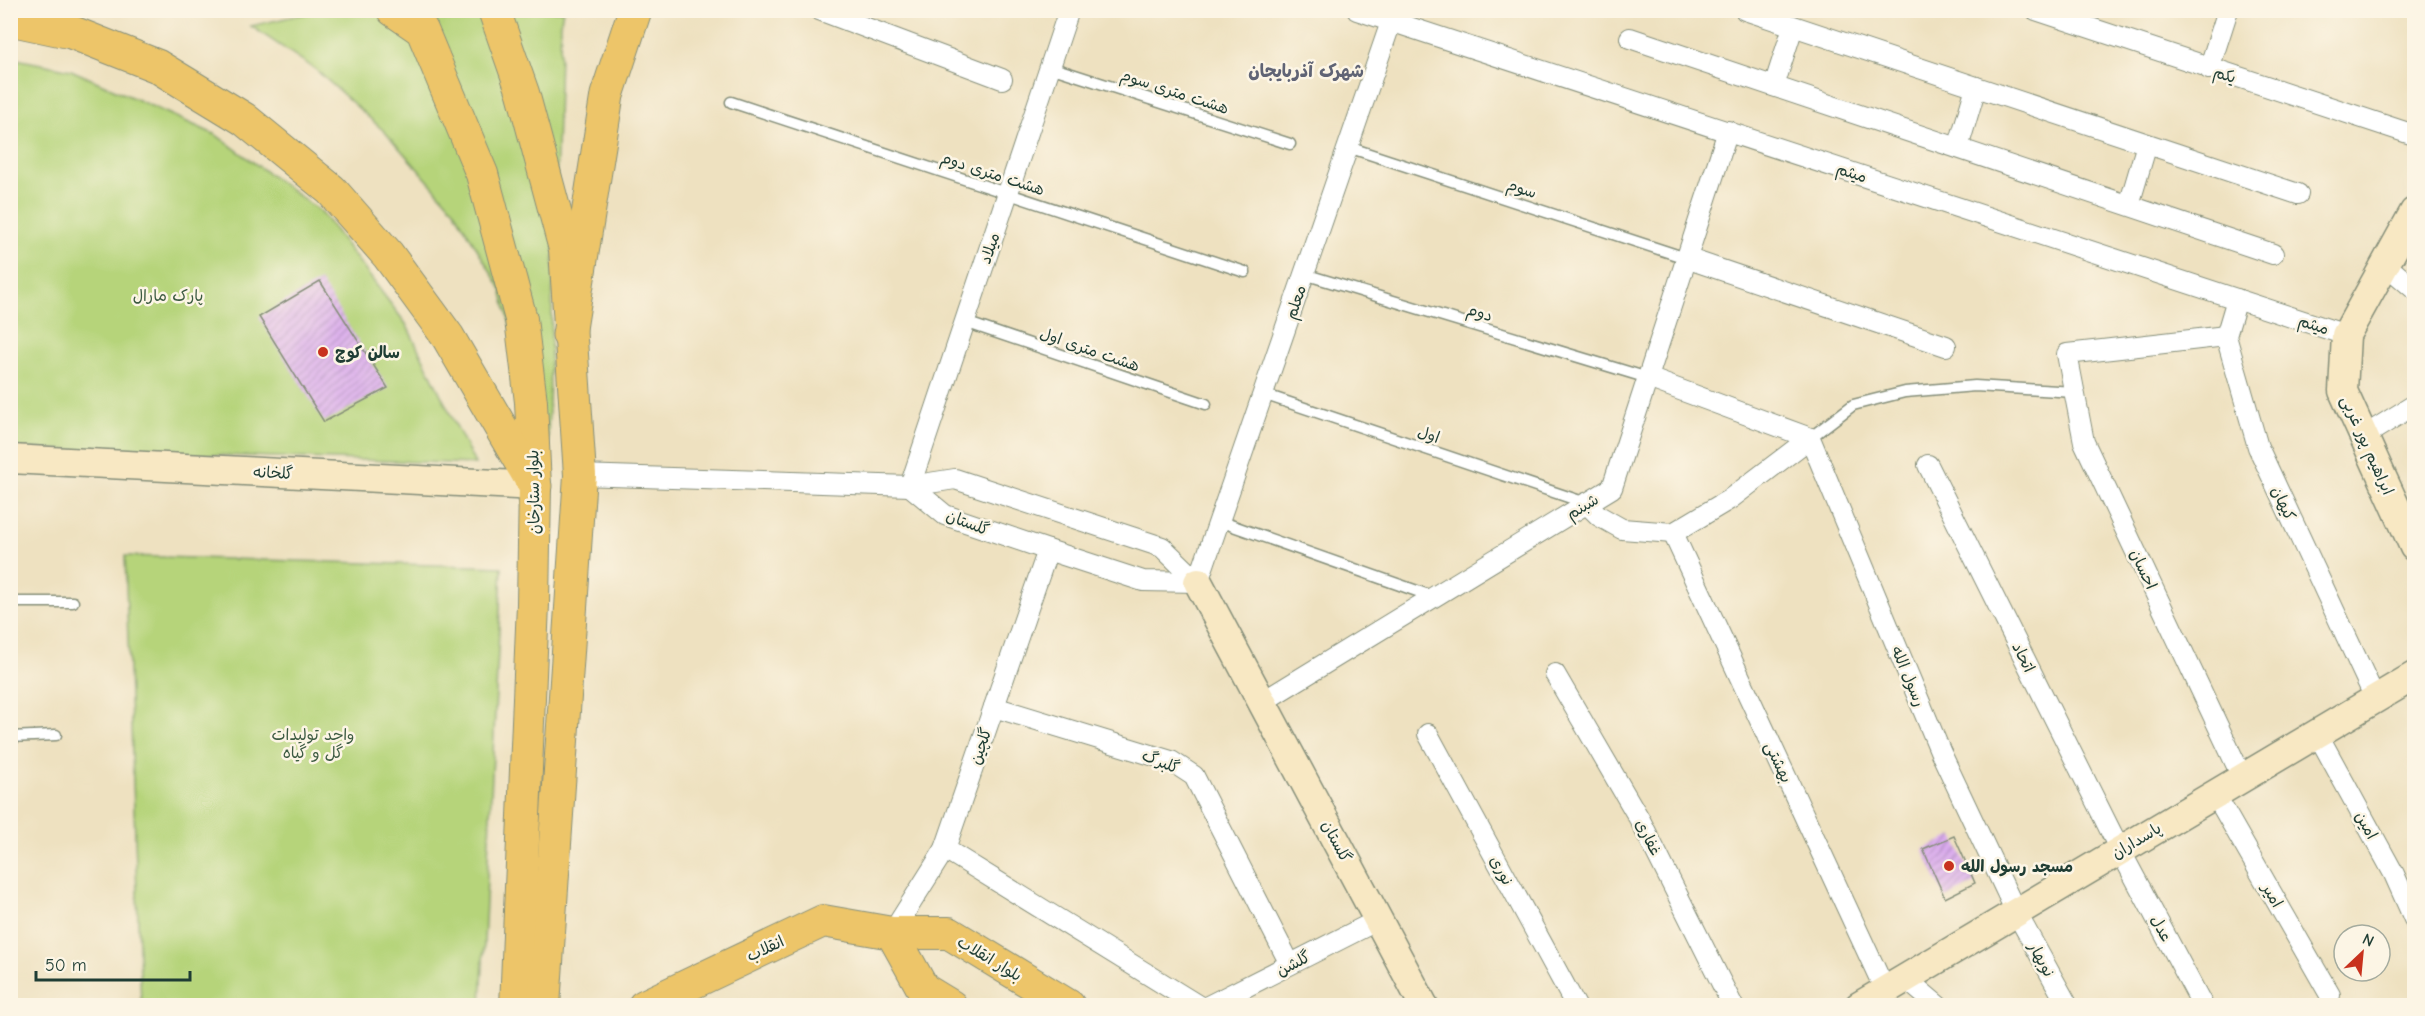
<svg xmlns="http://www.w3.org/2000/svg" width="2425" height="1016" viewBox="0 0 2425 1016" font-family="'Comic Neue','Playpen Sans Arabic',sans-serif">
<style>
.green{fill:#b6d47a;stroke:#6a8857;stroke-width:1.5}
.building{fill:url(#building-hatch)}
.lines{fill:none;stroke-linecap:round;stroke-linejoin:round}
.lane-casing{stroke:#868f7a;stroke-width:13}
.street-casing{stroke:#868f7a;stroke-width:22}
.secondary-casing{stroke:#868f7a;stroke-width:31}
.primary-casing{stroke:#868f7a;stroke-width:34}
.highway-casing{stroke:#868f7a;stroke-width:35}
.lane{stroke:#fff;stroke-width:10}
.street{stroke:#fff;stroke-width:20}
.secondary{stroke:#f8e8c3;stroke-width:28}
.primary{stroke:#edc569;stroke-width:32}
.highway{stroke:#edc569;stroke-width:33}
.poi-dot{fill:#c8321e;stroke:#fcf5e5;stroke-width:2}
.labels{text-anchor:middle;stroke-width:5;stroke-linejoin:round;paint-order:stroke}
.street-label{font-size:16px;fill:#1f3d34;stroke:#fcf5e5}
.park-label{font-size:16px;fill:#3d5b42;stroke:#fcf5e5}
.poi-label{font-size:16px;font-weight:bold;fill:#1f3d34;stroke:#fcf5e5;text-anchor:start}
.neighbourhood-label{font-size:18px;font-weight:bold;fill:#606475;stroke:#fcf5e5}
</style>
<defs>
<pattern id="building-hatch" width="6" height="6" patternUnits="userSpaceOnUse" patternTransform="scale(1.5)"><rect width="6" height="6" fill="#daabed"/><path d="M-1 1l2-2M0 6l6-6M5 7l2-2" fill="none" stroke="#b08cc1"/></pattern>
</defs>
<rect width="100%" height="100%" fill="#fcf5e5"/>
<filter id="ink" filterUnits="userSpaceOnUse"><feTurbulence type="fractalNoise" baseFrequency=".0167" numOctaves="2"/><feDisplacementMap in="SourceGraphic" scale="12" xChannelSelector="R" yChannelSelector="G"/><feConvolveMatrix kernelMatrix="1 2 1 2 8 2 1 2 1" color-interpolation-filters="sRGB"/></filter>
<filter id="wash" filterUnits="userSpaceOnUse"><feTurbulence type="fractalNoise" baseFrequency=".008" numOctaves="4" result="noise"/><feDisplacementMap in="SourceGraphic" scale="24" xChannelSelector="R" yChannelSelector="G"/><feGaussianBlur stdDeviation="1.35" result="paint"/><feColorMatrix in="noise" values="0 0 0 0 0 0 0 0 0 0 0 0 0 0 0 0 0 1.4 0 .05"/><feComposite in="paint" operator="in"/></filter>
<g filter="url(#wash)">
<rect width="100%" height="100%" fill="#eee1c0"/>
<g class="green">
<path d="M321,10L563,11L561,21L547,470L501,289L454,210L385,132L315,69L251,26Z"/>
<path d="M11,58L71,70L216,135L321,212L406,324L475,464L11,448Z"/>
<path d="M125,556L502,567L481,1005H141Z"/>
</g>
<g id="blocks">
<g class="building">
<path d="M320,281L388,388L324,422L259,317Z"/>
<path d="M1954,836L1975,883L1945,898L1923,849Z"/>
</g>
</g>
</g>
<g filter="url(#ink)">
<use href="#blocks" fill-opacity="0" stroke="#868f7a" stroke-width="1.5"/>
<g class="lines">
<defs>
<g id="lane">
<path d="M1050,67L1290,144"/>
<path d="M731,102L1245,272"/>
<path d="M1348,147L1686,258"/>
<path d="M1304,274L1648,378"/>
<path d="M965,322L1206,404"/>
<path d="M1263,394L1586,503"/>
<path d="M1810,438L1853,405L1905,392L1975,386L2074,392"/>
<path d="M1219,521L1434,597"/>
<path d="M10,602H73"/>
<path d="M10,737L56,735"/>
</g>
<g id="street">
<path d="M819,10L1002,79"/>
<path d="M1357,10L2346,335"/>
<path d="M1745,10L2298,194"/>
<path d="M2036,10L2414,135"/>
<path d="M1630,38L2273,254"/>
<path d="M2209,69L2228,10"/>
<path d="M1774,86L1793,27"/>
<path d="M1958,148L1976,87"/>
<path d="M2129,205L2147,144"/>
<path d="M1686,258L1946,346"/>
<path d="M2386,265L2414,289"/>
<path d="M2237,299L2226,336L2258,447L2375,698"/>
<path d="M2226,336L2067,354L2084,442L2242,777"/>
<path d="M1648,378L1810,438"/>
<path d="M2364,436L2414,405"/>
<path d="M1810,438L1941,753L2016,912L2068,1006"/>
<path d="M1928,465L2120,850L2203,1006"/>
<path d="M580,475L910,486L955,479L1162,547L1198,582"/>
<path d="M910,486L1069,10"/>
<path d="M910,486L945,515L1048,550L1143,581L1198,582"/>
<path d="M1586,503L1599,516L1622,529L1673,533L1730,499L1810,438"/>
<path d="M1673,533L1885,990"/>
<path d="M1198,582L1391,22"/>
<path d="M1555,674L1640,820L1733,1006"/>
<path d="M1262,702L1612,488L1728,131"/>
<path d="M994,707L1171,761L1194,776L1290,964"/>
<path d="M2317,733L2394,874L2414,919"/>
<path d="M1428,734L1576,1006"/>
<path d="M2215,794L2330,995"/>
<path d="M945,849L1199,1006"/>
<path d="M892,933L945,849L1048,550"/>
<path d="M1905,978L1938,1006"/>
<path d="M1208,1006L1378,920"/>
</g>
<g id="secondary">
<path d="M2414,212L2346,335L2343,391L2414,547"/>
<path d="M10,459L535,486"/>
<path d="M1198,582L1424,1006"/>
<path d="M1859,1006L2414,676"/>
</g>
<g id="primary">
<path d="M393,10L422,30L482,174L521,319L531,402L535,486L533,604L516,1006"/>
<path d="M494,10L523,93L565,249L580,475L544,1006"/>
<path d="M892,933L923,989L951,1006"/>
<path d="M644,1006L823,921L892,933H949L1069,1006"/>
</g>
<g id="highway">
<path d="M10,19L71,32L157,66L244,119L331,190L388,255L448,337L535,486"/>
<path d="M569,335L607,95L635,10"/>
</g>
</defs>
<use href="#lane" class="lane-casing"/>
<use href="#street" class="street-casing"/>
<use href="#secondary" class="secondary-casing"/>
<use href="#primary" class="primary-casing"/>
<use href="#highway" class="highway-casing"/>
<use href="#lane" class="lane"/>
<use href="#street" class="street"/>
<use href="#secondary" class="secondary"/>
<use href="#primary" class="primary"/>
<use href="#highway" class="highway"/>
</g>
</g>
<g class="poi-dot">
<circle cx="323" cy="352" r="6"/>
<circle cx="1949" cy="866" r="6"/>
</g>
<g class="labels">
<g class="street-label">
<text transform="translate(2225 74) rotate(18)" y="6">یکم</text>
<text transform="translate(1175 91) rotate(18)" y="6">هشت متری سوم</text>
<text transform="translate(1852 172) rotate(18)" y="6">میثم</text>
<text transform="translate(993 173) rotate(18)" y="6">هشت متری دوم</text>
<text transform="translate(1522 188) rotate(18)" y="6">سوم</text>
<text transform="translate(989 248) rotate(-71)" y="6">میلاد</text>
<text transform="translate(1295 302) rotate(-71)" y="6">معلم</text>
<text transform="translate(1480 312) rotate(17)" y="6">دوم</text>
<text transform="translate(2314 324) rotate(18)" y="6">میثم</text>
<text transform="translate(1090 349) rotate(19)" y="6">هشت متری اول</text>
<text transform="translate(1429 434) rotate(19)" y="6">اول</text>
<text transform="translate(2368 445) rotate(66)" y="6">ابراهیم پور غربی</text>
<text transform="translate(273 472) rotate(3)" y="6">گلخانه</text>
<text transform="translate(533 492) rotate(-91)" y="6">بلوار ستارخان</text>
<text transform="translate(2284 503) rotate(65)" y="6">کیهان</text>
<text transform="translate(1582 506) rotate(-31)" y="6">شبنم</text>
<text transform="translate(968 522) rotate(21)" y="6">گلستان</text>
<text transform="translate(2144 569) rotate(65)" y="6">احسان</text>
<text transform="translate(2024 657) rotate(64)" y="6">اتحاد</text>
<text transform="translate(1909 676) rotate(67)" y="6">رسول الله</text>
<text transform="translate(980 746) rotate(-71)" y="6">گلچین</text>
<text transform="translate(1161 761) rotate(22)" y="6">گلبرگ</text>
<text transform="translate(1779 762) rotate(65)" y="6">بهشتی</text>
<text transform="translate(2367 825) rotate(61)" y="6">امین</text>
<text transform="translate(1649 837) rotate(63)" y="6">غفاری</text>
<text transform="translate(2136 840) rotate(-31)" y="6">پاسداران</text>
<text transform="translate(1337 841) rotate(62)" y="6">گلستان</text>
<text transform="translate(1502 870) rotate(61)" y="6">نوری</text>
<text transform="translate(2273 895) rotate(60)" y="6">امیر</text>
<text transform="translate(2162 928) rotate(62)" y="6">عدل</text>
<text transform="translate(765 948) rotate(-25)" y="6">انقلاب</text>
<text transform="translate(990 958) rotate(31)" y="6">بلوار انقلاب</text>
<text transform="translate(2042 959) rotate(61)" y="6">نوبهار</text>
<text transform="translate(1293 963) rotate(-27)" y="6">گلشن</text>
</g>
<g class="park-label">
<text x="168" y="301">پارک مارال</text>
<text x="313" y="740">واحد تولیدات<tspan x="313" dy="18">گل و گیاه</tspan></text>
</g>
<g class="poi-label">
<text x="335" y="358">سالن کوچ</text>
<text x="1961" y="872">مسجد رسول الله</text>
</g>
<g class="neighbourhood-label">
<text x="1306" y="77">شهرک آذربایجان</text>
</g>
</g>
<rect width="2425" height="1016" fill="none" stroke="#fcf5e5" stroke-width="36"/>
<g transform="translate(2362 953) rotate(26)"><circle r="28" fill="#fcf5e5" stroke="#a4ab9e" stroke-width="1.5"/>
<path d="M0-4.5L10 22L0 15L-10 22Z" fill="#c8321e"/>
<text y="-9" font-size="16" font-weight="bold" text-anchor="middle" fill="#1f3d34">N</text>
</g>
<path d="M36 971v9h154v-9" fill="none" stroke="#1f3d34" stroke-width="3"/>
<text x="45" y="971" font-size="18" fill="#1f3d34" stroke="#fcf5e5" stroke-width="4.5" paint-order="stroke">50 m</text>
</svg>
